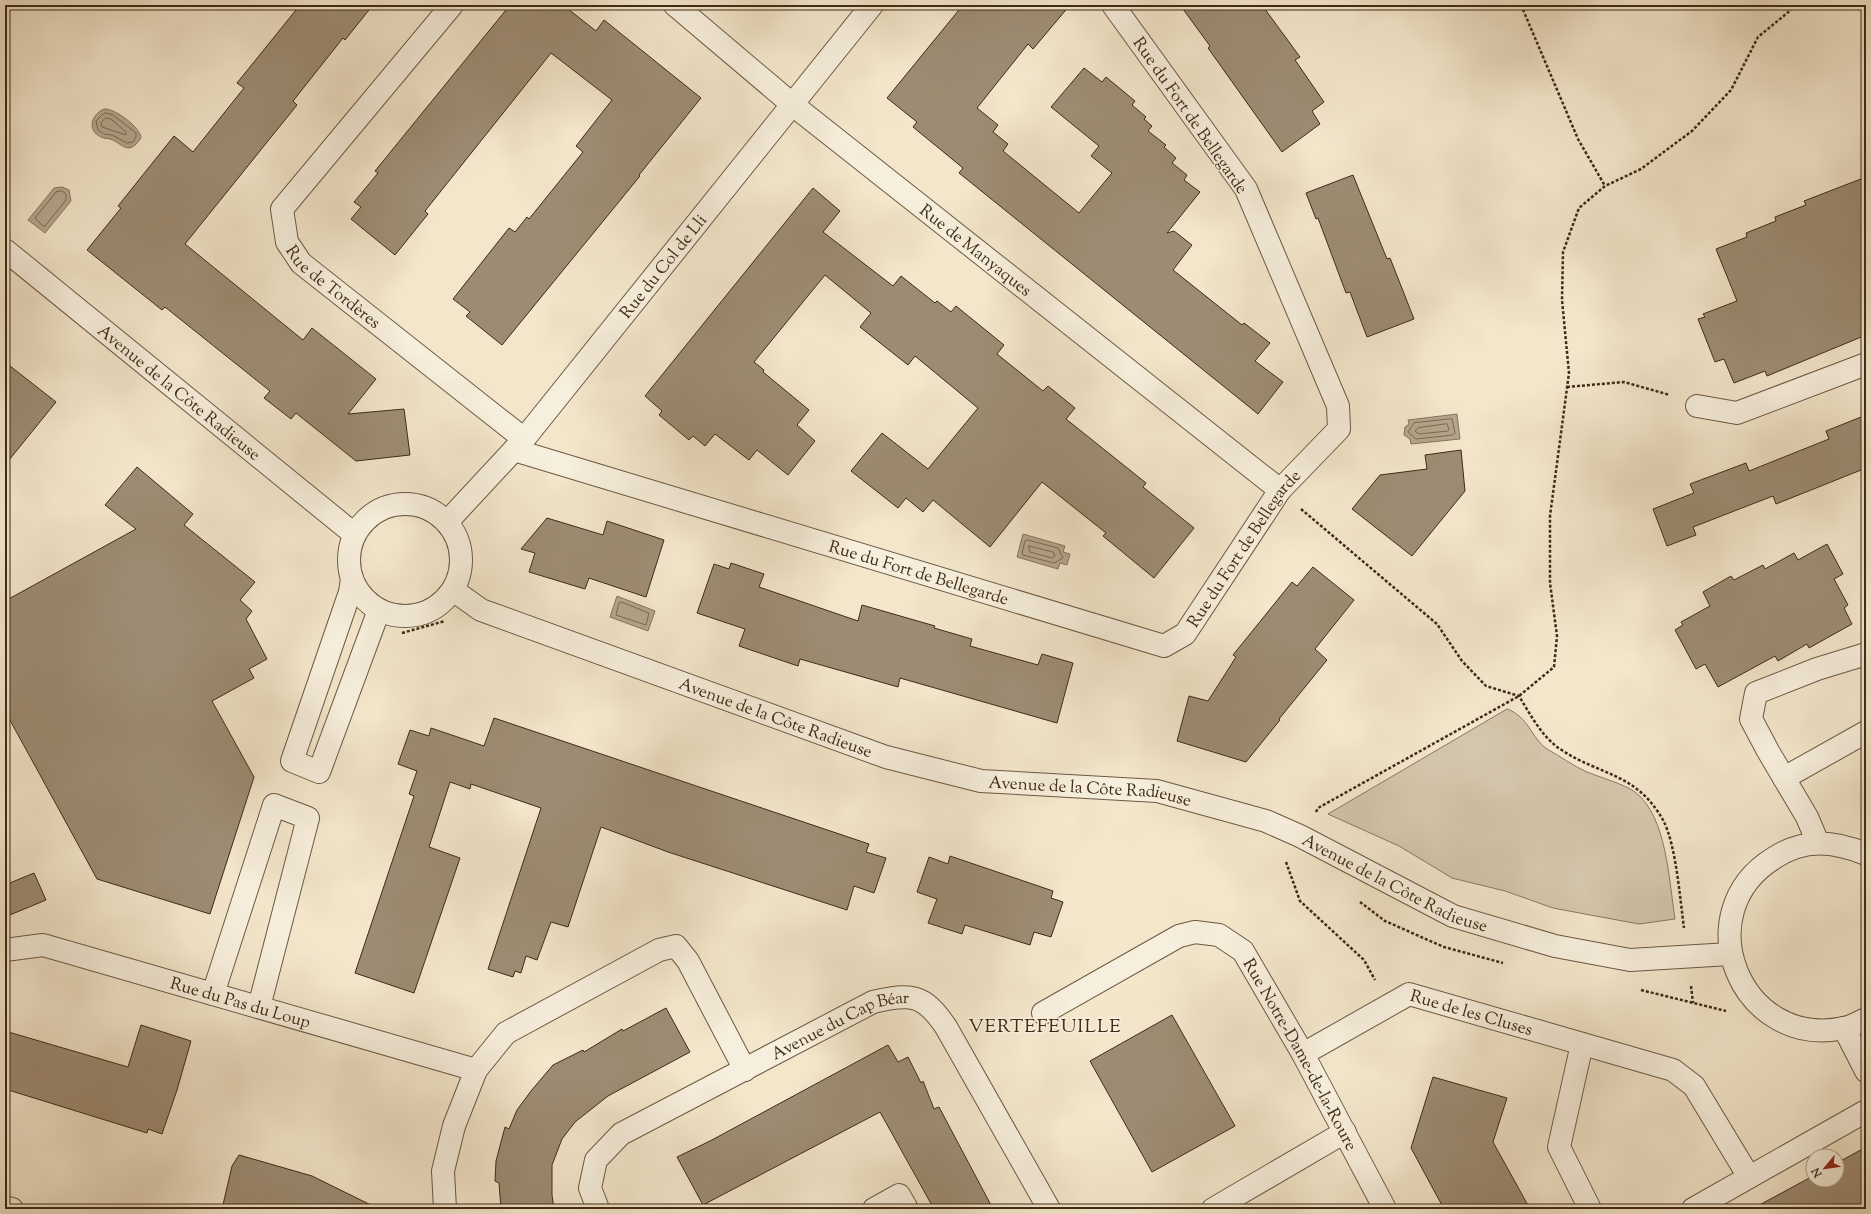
<svg xmlns="http://www.w3.org/2000/svg" width="1871" height="1214" viewBox="0 0 1871 1214" font-family="'Sorts Mill Goudy',serif">
<style>
.green{fill:#d4c6ac;stroke:#8a7861}
.water{fill:#b6a68d;stroke:#86745d}
.lines{fill:none;stroke-linecap:round;stroke-linejoin:round}
.shore{stroke:#7a6852;stroke-width:1}
.building{fill:#9d8c74;stroke:#3f2a16}
.minor-casing{stroke:#6c5943;stroke-width:24}
.path{stroke:#3f2a16;stroke-width:2.5;stroke-dasharray:3 2;stroke-linecap:butt}
.minor{stroke:#f7efdd;stroke-width:22}
.labels{text-anchor:middle;stroke-width:3;stroke-linejoin:round;paint-order:stroke}
.street-label{font-size:17px;fill:#3f2a16;stroke:#f7efdd}
.quarter-label{font-size:19px;letter-spacing:1px;fill:#3f2a16;stroke:#f7efdd}
</style>
<rect width="100%" height="100%" fill="#f3e6cb"/>
<filter id="stains"><feTurbulence type="fractalNoise" baseFrequency=".005" numOctaves="4"/><feColorMatrix values="0 0 0 0 .2 0 0 0 0 .09 0 0 0 0 .02 0 0 0 .5 -.17"/></filter>
<radialGradient id="worn" r=".72"><stop offset=".6" stop-color="#630" stop-opacity="0"/><stop offset="1" stop-color="#630" stop-opacity=".3"/></radialGradient>
<path class="green" d="M1507,709C1529,717 1531,738 1547,749C1560,756 1573,766 1587,772C1599,777 1624,784 1635,792C1667,816 1669,882 1675,919L1639,924L1601,917L1553,908L1505,891L1452,878L1399,846L1328,814Z"/>
<g class="water">
<path d="M104,109C115,108 141,128 141,138C138,142 135,147 129,148C124,148 117,142 113,140C109,138 105,139 101,137C86,130 92,114 104,109Z"/>
<path d="M62,187L69,190L71,201L45,233L28,220L54,188Z"/>
<path d="M1457,414L1460,439L1411,444L1410,439L1404,435L1405,427L1409,424L1408,420Z"/>
<path d="M1023,534L1065,546L1063,552L1070,554L1067,565L1060,563L1058,569L1017,557Z"/>
<path d="M617,596L655,611L648,631L610,617Z"/>
</g>
<g class="lines">
<g class="shore">
<path d="M106,113L113,115L136,133V137L133,142L127,143L112,135L104,134L98,130L96,121L102,115Z"/>
<path d="M106,118L111,119L126,132V135L102,127L101,123Z"/>
<path d="M62,191L66,194V200L45,226H43L35,218L56,192Z"/>
<path d="M1452,419L1455,433L1453,435L1416,439L1408,432L1414,423Z"/>
<path d="M1447,424L1449,429L1448,431L1419,434L1415,431L1418,428Z"/>
<path d="M1028,540L1058,548L1063,558L1054,563L1023,555L1022,553L1025,541Z"/>
<path d="M1029,546L1053,552L1055,556L1052,558L1030,552Z"/>
<path d="M621,602L649,613L646,625L616,615L619,603Z"/>
</g>
</g>
<g class="building">
<path d="M300,5H373L345,40L343,38L293,101L297,105L185,244L303,340L312,328L376,379L348,414L404,409L410,455L356,461L296,413L291,419L264,398L270,391L165,307L162,310L87,250L121,208L118,206L174,136L193,152L244,88L237,83Z"/>
<path d="M510,5H563L596,31L604,20L701,98L639,175L640,176L502,345L466,316L470,312L453,299L509,228L515,232L527,217L529,219L583,152L576,146L612,100L551,53L425,211L428,214L395,255L351,219L361,207L354,202L378,173L375,171Z"/>
<path d="M963,5H1070L1033,49L1028,44L977,108L998,125L993,132L1008,144L1003,151L1079,213L1112,173L1091,156L1099,146L1051,107L1084,68L1102,82L1106,77L1135,101L1132,105L1146,117L1144,119L1152,126L1148,131L1166,145L1164,147L1176,158L1172,163L1187,175L1184,180L1200,192L1167,233L1174,231L1192,245L1173,270L1242,325L1244,323L1270,343L1255,361L1283,382L1258,414L959,173L963,168L913,127L917,122L887,98Z"/>
<path d="M1180,5H1262L1300,57L1295,60L1324,102L1312,111L1320,124L1282,152L1208,48L1210,46Z"/>
<path d="M1353,175L1387,259L1390,258L1414,319L1367,337L1350,292L1346,293L1318,218L1316,219L1306,193Z"/>
<path d="M1866,177V335L1767,376L1765,371L1734,383L1724,359L1715,362L1698,319L1705,317L1703,314L1737,301L1716,249L1747,237L1746,233L1776,221L1775,217L1806,205L1804,201Z"/>
<path d="M813,188L840,211L823,232L893,286L901,276L935,303L937,301L951,312L956,306L1004,345L997,354L1043,391L1048,386L1075,408L1066,419L1146,483L1143,487L1194,528L1154,578L1103,536L1106,533L1042,482L990,547L933,500L923,512L906,498L898,508L851,471L882,433L928,469L978,408L915,356L908,365L860,327L871,313L825,275L754,362L764,370L763,372L809,410L797,425L815,441L788,475L757,450L749,460L715,434L705,446L693,436L689,440L659,415L662,411L645,396Z"/>
<path d="M5,362L56,402L5,465Z"/>
<path d="M1866,415V468L1776,504L1773,496L1693,527L1696,535L1667,546L1653,509L1694,493L1690,484L1746,463L1749,471L1829,439L1826,431Z"/>
<path d="M1461,450L1465,491L1412,556L1352,509L1380,475L1427,469L1425,455Z"/>
<path d="M137,467L193,514L184,525L255,582L240,600L252,611L246,619L267,659L249,669L254,678L212,701L254,777L210,914L97,879L5,711V601L136,529L105,505Z"/>
<path d="M547,518L603,535L607,521L664,540L646,597L589,578L585,589L529,572L535,553L521,549Z"/>
<path d="M1827,544L1843,574L1834,579L1848,605L1844,608L1852,624L1809,648L1807,644L1778,661L1775,656L1718,687L1705,664L1696,669L1675,630L1683,625L1681,622L1710,606L1703,592L1731,576L1734,580L1763,565L1765,569L1794,553L1798,560Z"/>
<path d="M731,563L764,574L759,587L858,621L862,605L935,626L934,628L972,639L970,646L1038,665L1042,654L1073,663L1057,723L900,678L898,687L800,659L798,666L739,646L745,629L697,613L714,564L729,569Z"/>
<path d="M1313,567L1354,600L1315,649L1327,660L1279,719L1280,720L1246,762L1177,741L1189,696L1208,701L1236,657L1233,655L1292,582L1297,586Z"/>
<path d="M494,718L869,844L866,852L886,858L874,893L854,886L847,910L668,852L601,827L568,927L551,922L537,960L526,956L521,973L515,971L513,977L488,969L541,808L471,784L470,789L450,782L429,847L460,858L414,993L355,973L414,796L409,794L417,771L398,764L410,730L429,736L431,728L484,746Z"/>
<path d="M950,856L1053,891L1051,898L1063,902L1051,937L1034,932L1030,945L965,925L962,934L928,923L937,899L917,892L929,857L948,864Z"/>
<path d="M34,873L46,900L5,917V885Z"/>
<path d="M666,1008L690,1052L608,1096L575,1122L562,1139L552,1165V1195L554,1209H501L499,1183L495,1181L496,1161L505,1127L509,1129L517,1110L531,1091L553,1065L583,1050L584,1052L622,1029L623,1031Z"/>
<path d="M1172,1015L1235,1126L1152,1172L1090,1061Z"/>
<path d="M141,1025L191,1041L177,1090L162,1134L148,1129L147,1133L5,1089V1031L128,1067Z"/>
<path d="M888,1045L898,1062L908,1057L921,1083L923,1081L934,1109L939,1107L993,1209H934L880,1112L703,1205L677,1157L710,1141Z"/>
<path d="M1433,1077L1507,1098L1493,1142L1530,1209H1444L1411,1148Z"/>
<path d="M1866,1147V1209H1752L1813,1176V1180H1837V1163Z"/>
<path d="M239,1155L312,1176L379,1209H222L232,1166Z"/>
</g>
<g class="lines">
<defs>
<g id="minor">
<path id="s1" d="M452,5L282,209L287,242L301,263L524,439"/>
<path id="s2" d="M675,5L793,105L1280,490"/>
<path id="s3" d="M5,250L354,534"/>
<path d="M1697,406L1737,413L1866,364"/>
<path id="s4" d="M514,450L1164,646L1185,634L1280,490L1339,429L1338,406L1246,189L1113,5"/>
<circle cx="405" cy="560" r="56"/>
<path id="s5" d="M447,522L524,439L872,5"/>
<path d="M352,579L350,592L292,761L319,772L379,610"/>
<path id="s6" d="M453,590L481,610L886,757L981,781L1157,791L1266,821L1300,836L1453,916L1555,946L1630,960L1730,954"/>
<path d="M1784,778L1866,732"/>
<path d="M1818,843L1807,817L1768,751L1751,719L1756,693L1817,669L1866,654"/>
<path d="M1866,854C1833,841 1805,838 1774,858C1685,913 1741,1050 1844,1028C1851,1027 1859,1022 1866,1019"/>
<path id="s7" d="M5,950L43,945L476,1070"/>
<path d="M213,994L274,805L308,818L259,1007"/>
<path id="s8" d="M1043,1013L1179,936L1195,932L1219,935L1243,951L1303,1054L1385,1209"/>
<path d="M1844,1028L1866,1071"/>
<path d="M1582,1044L1559,1147L1590,1209"/>
<path id="s9" d="M1303,1054L1409,994L1673,1070L1694,1086L1749,1177"/>
<path d="M5,1207L12,1209"/>
<path d="M445,1209L443,1171L454,1126L476,1070L506,1033L659,950L676,946L688,961L745,1070"/>
<path id="s10" d="M598,1209L590,1188L596,1160L621,1134L873,1002C911,993 924,994 946,1027L1049,1209"/>
<path d="M874,1209L899,1195L907,1209"/>
<path d="M1213,1209L1345,1132"/>
<path d="M1693,1209L1866,1111"/>
</g>
</defs>
<use href="#minor" class="minor-casing"/>
<g class="path">
<path d="M1521,5L1578,139L1605,186"/>
<path d="M1567,387L1624,382L1670,395"/>
<path d="M1301,509L1437,624L1462,661L1486,686L1519,696C1530,714 1542,737 1560,749C1600,776 1636,772 1663,820C1676,844 1680,899 1684,928"/>
<path d="M402,633L445,621"/>
<path d="M1316,812L1318,808L1519,696L1554,667L1557,636L1550,583V516L1569,373L1562,300L1563,252L1579,208L1605,186L1641,169L1692,131L1731,90L1758,37L1797,5"/>
<path d="M1286,862L1300,901L1364,960L1375,980"/>
<path d="M1360,902L1385,921L1444,947L1503,963"/>
<path d="M1691,986L1693,1003"/>
<path d="M1641,990L1726,1011"/>
</g>
<use href="#minor" class="minor"/>
</g>
<g class="labels">
<g class="street-label">
<text transform="translate(1191 115) rotate(55)" y="6">Rue du Fort de Bellegarde</text>
<text dy="6" stroke="none"><textPath href="#s2" startOffset="388">Rue de Manyaques</textPath></text>
<text dy="6" stroke="none"><textPath href="#s5" startOffset="335">Rue du Col de Lli</textPath></text>
<text dy="6" stroke="none"><textPath href="#s1" startOffset="364">Rue de Tordères</textPath></text>
<text dy="6" stroke="none"><textPath href="#s3" startOffset="225">Avenue de la Côte Radieuse</textPath></text>
<text dy="6" stroke="none"><textPath href="#s4" startOffset="807">Rue du Fort de Bellegarde</textPath></text>
<text dy="6" stroke="none"><textPath href="#s4" startOffset="423">Rue du Fort de Bellegarde</textPath></text>
<text dy="6" stroke="none"><textPath href="#s6" startOffset="348">Avenue de la Côte Radieuse</textPath></text>
<text dy="6" stroke="none"><textPath href="#s6" startOffset="673">Avenue de la Côte Radieuse</textPath></text>
<text dy="6" stroke="none"><textPath href="#s6" startOffset="996">Avenue de la Côte Radieuse</textPath></text>
<text dy="6" stroke="none"><textPath href="#s7" startOffset="244">Rue du Pas du Loup</textPath></text>
<text dy="6" stroke="none"><textPath href="#s9" startOffset="187">Rue de les Cluses</textPath></text>
<text dy="6" stroke="none"><textPath href="#s10" startOffset="333">Avenue du Cap Béar</textPath></text>
<text dy="6" stroke="none"><textPath href="#s8" startOffset="344">Rue Notre-Dame-de-la-Roure</textPath></text>
</g>
<g class="quarter-label">
<text x="1045" y="1032">VERTEFEUILLE</text>
</g>
</g>
<rect width="1871" height="1214" fill="none" stroke="#f3e6cb" stroke-width="20"/>
<rect x="6" y="6" width="1859" height="1202" fill="none" stroke="#3f2a16" stroke-width="2"/>
<rect x="10" y="10" width="1851" height="1194" fill="none" stroke="#3f2a16"/>
<g transform="translate(1825 1168) rotate(241)"><circle r="19" fill="#f7efdd" stroke="#ada08d"/>
<path d="M0-3L7 15L0 10L-7 15Z" fill="#8f2418"/>
<text y="-6" font-size="11" font-weight="bold" text-anchor="middle" fill="#3f2a16">N</text>
</g>
<rect width="100%" height="100%" filter="url(#stains)"/>
<rect width="100%" height="100%" fill="url(#worn)"/>
</svg>
